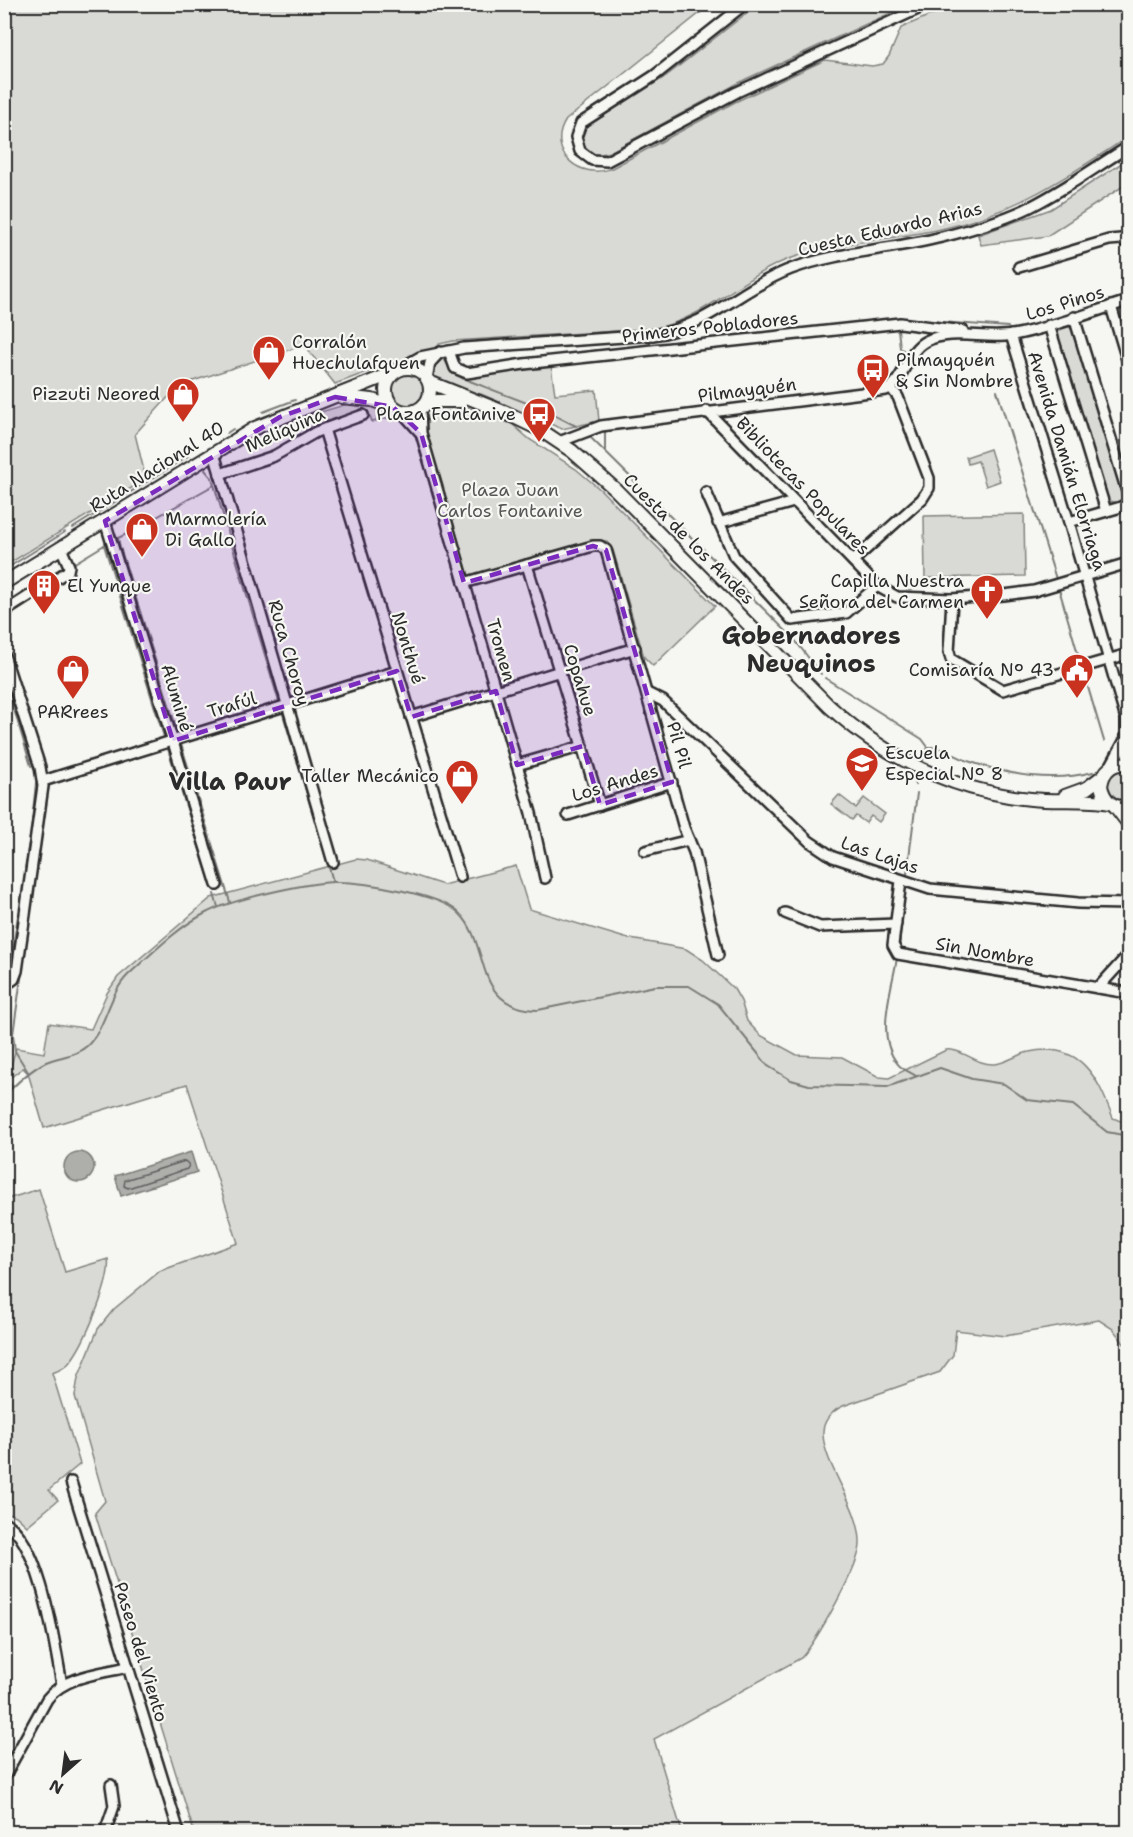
<svg xmlns="http://www.w3.org/2000/svg" width="1133" height="1837" viewBox="0 0 1133 1837" font-family="'Shantell Sans',sans-serif">
<style>
.green{fill:#d9d9d5;stroke:#828280;stroke-width:1.5}
.water{fill:#aeaeab;stroke:#7a7a78;stroke-width:1.5}
.lines{fill:none;stroke-linecap:round;stroke-linejoin:round}
.shore{stroke:#5f5f5e;stroke-width:1.5}
.stream{stroke:#7a7a78;stroke-width:2}
.minor-casing{stroke:#2b2b2b;stroke-width:14}
.major-casing{stroke:#2b2b2b;stroke-width:16}
.minor{stroke:#f6f6f2;stroke-width:9}
.major{stroke:#f6f6f2;stroke-width:12}
.marked{fill:#7b2cbf;fill-opacity:0.2;stroke:#7b2cbf;stroke-width:4.5;stroke-dasharray:12 8;stroke-linejoin:round}
.labels{text-anchor:middle;stroke-width:4.5;stroke-linejoin:round;paint-order:stroke}
.street-label{font-size:18px;fill:#2b2b2b;stroke:#f6f6f2}
.poi-label{font-size:18px;fill:#2b2b2b;stroke:#f6f6f2;text-anchor:start}
.park-label{font-size:18px;fill:#565656;stroke:#f6f6f2}
.district-label{font-size:24px;font-weight:bold;fill:#2b2b2b;stroke:#f6f6f2}
</style>
<rect width="100%" height="100%" fill="#f6f6f2"/>
<filter id="ink" filterUnits="userSpaceOnUse"><feTurbulence type="fractalNoise" baseFrequency=".0167" numOctaves="2"/><feDisplacementMap in="SourceGraphic" scale="12" xChannelSelector="R" yChannelSelector="G"/><feConvolveMatrix kernelMatrix="1 2 1 2 8 2 1 2 1" color-interpolation-filters="sRGB"/></filter>
<g filter="url(#ink)">
<g class="green">
<path d="M5,5H710L566,120C545,152 581,181 612,168L735,102L825,60L872,66L883,64L889,56L901,28L953,5H1128V137C1066,177 1015,213 941,229C891,240 837,242 789,259C740,277 703,321 651,329L453,341L439,344L440,352L386,365L335,384L304,345L193,381L171,394L135,434L146,479L5,566Z"/>
<path d="M757,5H908L746,79L610,152L597,155L585,149L581,136L588,124L665,77Z"/>
<path d="M1128,159V183L1047,236L981,245L978,235L1051,209Z"/>
<path d="M1068,325L1073,331L1123,492L1122,498L1116,503L1107,500L1056,335L1057,329Z"/>
<path d="M441,358L444,359L453,374L462,378L551,366L555,394L596,390L599,421L562,429L481,394L455,389L438,380L434,376V367Z"/>
<circle cx="407" cy="390" r="17"/>
<path d="M351,403L375,406L400,415L372,422L368,411L363,408C347,421 324,421 307,433L300,422L304,417Z"/>
<path d="M441,406H463L512,424L529,439L576,469L602,491L715,606L653,666L644,657L613,550L606,541L598,540L469,576L425,429L428,416Z"/>
<path d="M990,449L1000,481L986,486L978,461L968,464L966,457Z"/>
<path d="M1024,514L1025,576L925,578L924,516Z"/>
<path d="M1121,769L1128,770V802L1114,799L1107,789L1109,778Z"/>
<path d="M839,795L856,808L864,798L885,814L879,822L871,816L866,823L856,816L852,820L831,804Z"/>
<path d="M356,859L367,860L443,885L516,866L529,909L625,938L686,949L703,960L734,989L741,1001L747,1021L760,1035L797,1055L842,1057L879,1077L889,1078L946,1050C962,1048 976,1065 994,1064C1007,1063 1017,1054 1029,1052C1081,1041 1098,1078 1113,1118L1128,1124V1349L1113,1329L1099,1320L1005,1336L956,1330L953,1355L940,1372L843,1406C832,1411 822,1421 823,1435C825,1468 861,1508 860,1544C860,1565 816,1642 801,1658L654,1739L682,1832H194L95,1513L105,1501L75,1396L78,1378L98,1329L114,1309L160,1271L238,1243L187,1084L44,1128L28,1073L23,1068L7,1080L16,1048L44,1053L49,1023L91,1029L107,993L118,977L211,898Z"/>
<path d="M39,1189L65,1272L108,1259C112,1280 83,1348 68,1364C63,1369 58,1371 52,1373L80,1464L49,1490L58,1500L27,1526L16,1516L5,1512L4,1200Z"/>
</g>
<g class="water">
<circle cx="79" cy="1167" r="15"/>
<path d="M191,1152L197,1172L121,1196L115,1176Z"/>
</g>
<g class="lines">
<path class="shore" d="M185,1161L189,1165L187,1169L128,1188L124,1186L125,1180Z"/>
<g class="stream">
<path d="M901,319L1008,327"/>
<path d="M898,329L900,348L909,354"/>
<path d="M462,378L545,410L576,426"/>
<path d="M997,391L1056,579"/>
<path d="M263,412L295,400"/>
<path d="M605,428V452"/>
<path d="M227,433L233,429"/>
<path d="M590,437L794,639L821,674"/>
<path d="M205,470L212,478L279,702"/>
<path d="M73,528L188,456"/>
<path d="M137,528L214,485"/>
<path d="M131,532L118,538L120,547L178,733"/>
<path d="M104,545L164,737"/>
<path d="M73,564L106,544"/>
<path d="M4,570L65,532"/>
<path d="M1059,589L1081,664"/>
<path d="M4,636L47,775"/>
<path d="M1083,671L1087,682"/>
<path d="M4,676L31,766"/>
<path d="M825,678L922,739L928,747C941,746 955,756 968,761C1008,775 1051,783 1093,772"/>
<path d="M1087,684L1104,741"/>
<path d="M282,711L333,881"/>
<path d="M181,744L230,902"/>
<path d="M168,749L211,885"/>
<path d="M922,763L928,747"/>
<path d="M915,779V785"/>
<path d="M32,821L36,783"/>
<path d="M27,853L31,832"/>
<path d="M25,868L26,862"/>
<path d="M907,874L917,793"/>
<path d="M214,894L218,907"/>
<path d="M899,948L905,888"/>
<path d="M897,958C892,989 875,1035 897,1063C901,1069 910,1072 916,1076"/>
<path d="M9,970L18,916"/>
<path d="M4,1063L12,1088"/>
<path d="M28,1072L15,1051L13,1034L49,784"/>
<path d="M4,1096C17,1083 30,1070 46,1062C60,1056 77,1056 88,1045C107,1026 108,995 128,975C151,954 178,927 206,913C232,899 303,884 333,882C360,881 440,894 459,913C492,945 471,1008 538,1010L655,986H689L718,1004L768,1066L791,1080L809,1085L887,1087L940,1068L972,1079L1004,1084L1027,1100L1073,1105L1107,1132L1128,1136"/>
</g>
<defs>
<g id="minor">
<path d="M745,4L654,76L581,123L576,137L580,151L592,160L607,161L737,92L929,4"/>
<path d="M1019,267L1109,240L1121,239L1128,243"/>
<path d="M1111,306L1128,363"/>
<path d="M1074,317L1128,495"/>
<path d="M1049,325L1106,511"/>
<path d="M1011,335L1069,522L1126,719V747L1128,758"/>
<path d="M449,351L455,368L467,373L524,364L900,323L963,331"/>
<path d="M397,370L420,357L464,348L653,335C704,329 743,287 791,269C840,251 891,250 942,237C969,230 998,222 1024,210C1060,193 1094,168 1128,147"/>
<path d="M427,378L430,363L440,352"/>
<path d="M420,408L421,433L531,813L545,878"/>
<path d="M707,411L877,586L897,597L952,599L1004,595L1034,591L1128,563"/>
<path d="M402,412L419,431"/>
<path d="M324,429L460,877"/>
<path d="M559,442L601,426L886,390C905,381 906,351 926,341C952,328 985,340 1013,335C1052,328 1091,312 1128,301"/>
<path d="M214,453L333,862"/>
<path d="M220,474L274,456L316,432L363,415"/>
<path d="M706,492L734,556L792,620L846,613L877,586"/>
<path d="M105,521L217,885"/>
<path d="M1069,522L1128,505"/>
<path d="M718,523L794,502"/>
<path d="M853,561L922,499L929,488V478L898,397L891,388"/>
<path d="M527,565L600,805"/>
<path d="M464,583L593,546H600L606,550L684,828L694,852L718,955"/>
<path d="M952,599L949,652L951,659L1003,690L1128,654"/>
<path d="M4,612L68,571L69,566L61,548"/>
<path d="M4,655L40,767L43,786L17,971L14,979L4,986"/>
<path d="M647,693L663,701L809,841L833,857L930,889L1078,903L1128,904"/>
<path d="M411,717L635,648"/>
<path d="M517,765L583,746"/>
<path d="M1109,769L1125,740"/>
<path d="M43,781L397,671"/>
<path d="M568,815L672,782"/>
<path d="M645,851L689,840"/>
<path d="M901,881L893,945L898,954L1128,993"/>
<path d="M785,913L820,927L896,924"/>
<path d="M1098,988L1128,955"/>
<path d="M71,1482L179,1832"/>
<path d="M4,1522C41,1540 55,1647 62,1685"/>
<path d="M4,1777L47,1699C64,1676 102,1673 128,1667"/>
<path d="M105,1832L114,1806L111,1785"/>
</g>
<g id="major">
<circle cx="408" cy="390" r="22"/>
<path d="M429,382L504,412L539,429L572,451L615,489L829,706C887,759 952,791 1031,799C1057,802 1084,798 1110,803"/>
<path d="M342,397L372,400L392,407"/>
<path d="M424,405L437,401H461"/>
<path d="M4,583L255,428L393,373"/>
<path d="M1128,764C1113,762 1103,770 1101,786C1104,800 1113,809 1128,807"/>
<path d="M1065,796L1087,788L1103,776"/>
<path d="M1115,806L1128,823"/>
</g>
</defs>
<use href="#minor" class="minor-casing"/>
<use href="#major" class="major-casing"/>
<use href="#minor" class="minor"/>
<use href="#major" class="major"/>
</g>
</g>
<path class="marked" d="M335,397L393,407L421,433L464,583L593,546L606,550L672,782L600,805L583,746L517,765L496,691L411,717L397,671L173,741L105,521L280,417Z"/>
<defs>
<symbol id="shop-pin" viewBox="-11 -11 22 30"><path d="M0 17L-7.5 6A9.5 9.5 0 1 1 7.5 6Z" fill="#c8321e" stroke="#f6f6f2"/><path d="M-5-2.5h2.3a2.7 3.5 0 0 1 5.4 0H5L5.5 6h-11ZM-1.5-2.5h3a1.5 2.3 0 0 0-3 0Z" fill="#fff"/></symbol>
<symbol id="bus-pin" viewBox="-11 -11 22 30"><path d="M0 17L-7.5 6A9.5 9.5 0 1 1 7.5 6Z" fill="#c8321e" stroke="#f6f6f2"/><path d="M-5-6H5V4H4V6H2V4H-2V6H-4V4H-5ZM-3.5-4V0h7V-4ZM-3.5 1.2v1.5H-2V1.2ZM2 1.2v1.5H3.5V1.2Z" fill="#fff"/></symbol>
<symbol id="building-pin" viewBox="-11 -11 22 30"><path d="M0 17L-7.5 6A9.5 9.5 0 1 1 7.5 6Z" fill="#c8321e" stroke="#f6f6f2"/><path d="M-4-6H4V6H1V3H-1V6H-4ZM-2.5-4.3h1.7v1.8h-1.7ZM.8-4.3h1.7v1.8H.8ZM-2.5-1h1.7V.8h-1.7ZM.8-1h1.7V.8H.8Z" fill="#fff"/></symbol>
<symbol id="church-pin" viewBox="-11 -11 22 30"><path d="M0 17L-7.5 6A9.5 9.5 0 1 1 7.5 6Z" fill="#c8321e" stroke="#f6f6f2"/><path d="M-1.2-6h2.4v3.5h3.3v2.4h-3.3V6h-2.4V-.1h-3.3v-2.4h3.3Z" fill="#fff"/></symbol>
<symbol id="civic-pin" viewBox="-11 -11 22 30"><path d="M0 17L-7.5 6A9.5 9.5 0 1 1 7.5 6Z" fill="#c8321e" stroke="#f6f6f2"/><path d="M-.6-6.5H3V-4.5H.6V-3L4-1V1h2V6H-6V1h2V-1L-.6-3ZM-1.2 2.5V6h2.4V2.5Z" fill="#fff"/></symbol>
<symbol id="school-pin" viewBox="-11 -11 22 30"><path d="M0 17L-7.5 6A9.5 9.5 0 1 1 7.5 6Z" fill="#c8321e" stroke="#f6f6f2"/><path d="M0-5L7-2L0 1L-7-2ZM-4 1L0 2.5L4 1V4Q0 6-4 4Z" fill="#fff"/></symbol>
</defs>
<g fill-rule="evenodd">
<use href="#shop-pin" x="250" y="333" width="38" height="52"/>
<use href="#bus-pin" x="854" y="351" width="38" height="52"/>
<use href="#shop-pin" x="164" y="375" width="38" height="52"/>
<use href="#bus-pin" x="520" y="395" width="38" height="52"/>
<use href="#shop-pin" x="123" y="510" width="38" height="52"/>
<use href="#building-pin" x="25" y="567" width="38" height="52"/>
<use href="#church-pin" x="968" y="572" width="38" height="52"/>
<use href="#civic-pin" x="1058" y="651" width="38" height="52"/>
<use href="#shop-pin" x="54" y="652" width="38" height="52"/>
<use href="#school-pin" x="843" y="744" width="38" height="52"/>
<use href="#shop-pin" x="443" y="757" width="38" height="52"/>
</g>
<g class="labels">
<g class="street-label">
<text transform="translate(890 229) rotate(-13)" y="6">Cuesta Eduardo Arias</text>
<text transform="translate(1065 303) rotate(-17)" y="6">Los Pinos</text>
<text transform="translate(710 327) rotate(-6)" y="6">Primeros Pobladores</text>
<text transform="translate(747 390) rotate(-7)" y="6">Pilmayquén</text>
<text transform="translate(285 430) rotate(-24)" y="6">Meliquina</text>
<text transform="translate(1067 461) rotate(73)" y="6">Avenida Damián Elorriaga</text>
<text transform="translate(157 467) rotate(-32)" y="6">Ruta Nacional 40</text>
<text transform="translate(803 486) rotate(46)" y="6">Bibliotecas Populares</text>
<text transform="translate(689 539) rotate(45)" y="6">Cuesta de los Andes</text>
<text transform="translate(408 648) rotate(73)" y="6">Nonthué</text>
<text transform="translate(501 650) rotate(74)" y="6">Tromen</text>
<text transform="translate(289 653) rotate(74)" y="6">Ruca Choroy</text>
<text transform="translate(580 680) rotate(73)" y="6">Copahue</text>
<text transform="translate(177 698) rotate(73)" y="6">Aluminé</text>
<text transform="translate(232 705) rotate(-17)" y="6">Trafúl</text>
<text transform="translate(679 745) rotate(74)" y="6">Pil Pil</text>
<text transform="translate(615 783) rotate(-17)" y="6">Los Andes</text>
<text transform="translate(880 855) rotate(19)" y="6">Las Lajas</text>
<text transform="translate(985 952) rotate(10)" y="6">Sin Nombre</text>
<text transform="translate(141 1652) rotate(73)" y="6">Paseo del Viento</text>
</g>
<g class="poi-label">
<text x="292" y="348">Corralón<tspan x="292" dy="21">Huechulafquen</tspan></text>
<text x="896" y="366">Pilmayquén<tspan x="896" dy="21">&amp; Sin Nombre</tspan></text>
<text x="160" y="400" text-anchor="end">Pizzuti Neored</text>
<text x="516" y="420" text-anchor="end">Plaza Fontanive</text>
<text x="165" y="525">Marmolería<tspan x="165" dy="21">Di Gallo</tspan></text>
<text x="964" y="587" text-anchor="end">Capilla Nuestra<tspan x="964" dy="21">Señora del Carmen</tspan></text>
<text x="67" y="592">El Yunque</text>
<text x="1054" y="676" text-anchor="end">Comisaría N° 43</text>
<text x="73" y="718" text-anchor="middle">PARrees</text>
<text x="885" y="759">Escuela<tspan x="885" dy="21">Especial N° 8</tspan></text>
<text x="439" y="782" text-anchor="end">Taller Mecánico</text>
</g>
<g class="park-label">
<text x="510" y="496">Plaza Juan<tspan x="510" dy="21">Carlos Fontanive</tspan></text>
</g>
<g class="district-label">
<text x="811" y="644">Gobernadores<tspan x="811" dy="28">Neuquinos</tspan></text>
<text x="230" y="790">Villa Paur</text>
</g>
</g>
<rect width="1133" height="1837" fill="none" stroke="#f6f6f2" stroke-width="24"/>
<rect x="12" y="12" width="1109" height="1813" fill="none" stroke="#2b2b2b" stroke-width="2" filter="url(#ink)"/>
<g transform="translate(63 1774) rotate(208)" stroke="#f6f6f2" stroke-width="4.5" paint-order="stroke">
<path d="M0-4.5L10 22L0 15L-10 22Z" fill="#2b2b2b"/>
<text y="-9" font-size="16" font-weight="bold" text-anchor="middle" fill="#2b2b2b">N</text>
</g>
</svg>
